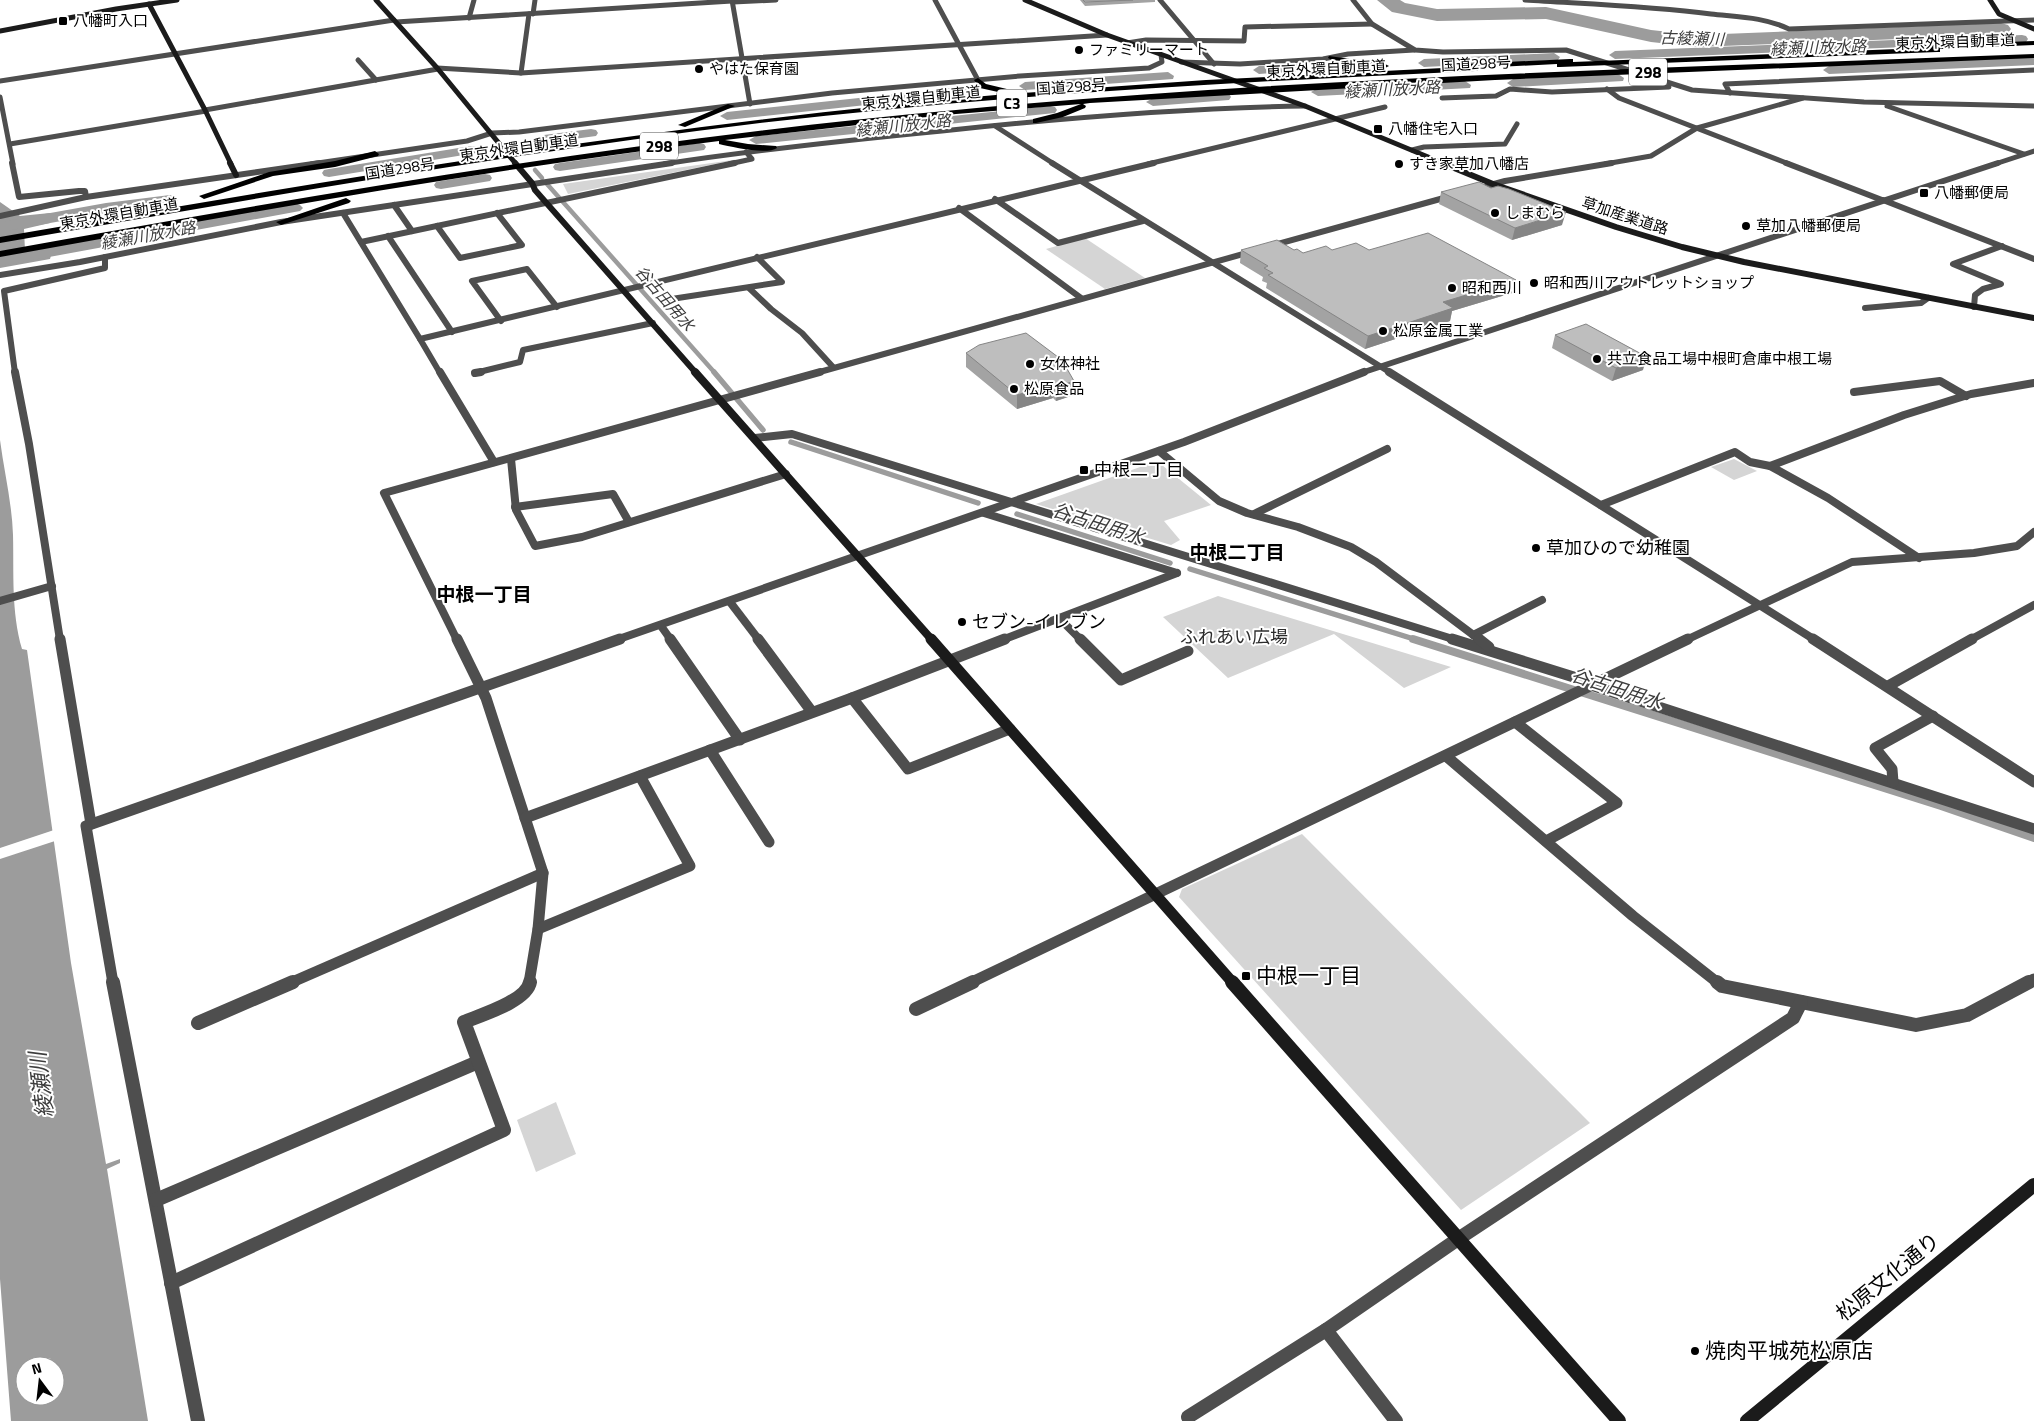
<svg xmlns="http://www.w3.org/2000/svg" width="2034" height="1421" viewBox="0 0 2034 1421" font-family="'Titillium Web','Noto Sans JP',sans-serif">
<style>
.green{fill:#d5d5d5}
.water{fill:#9c9c9c;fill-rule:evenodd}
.pier{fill:#fff}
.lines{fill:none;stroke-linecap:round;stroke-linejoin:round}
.stream-far2{stroke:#9c9c9c;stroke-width:4.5}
.stream-far1{stroke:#9c9c9c;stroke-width:5.5}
.stream{stroke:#9c9c9c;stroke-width:8}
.canal{fill:#9c9c9c;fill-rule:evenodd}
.river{fill:#9c9c9c;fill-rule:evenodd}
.street-far4{stroke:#4e4e4e;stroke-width:5}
.street-far3{stroke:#4e4e4e;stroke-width:6}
.street-far2{stroke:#4e4e4e;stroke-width:8}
.street-far1{stroke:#4e4e4e;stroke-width:11}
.street{stroke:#4e4e4e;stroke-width:14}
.secondary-far4{stroke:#1b1b1b;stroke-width:5}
.secondary-far3{stroke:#1b1b1b;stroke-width:6}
.secondary-far2{stroke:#1b1b1b;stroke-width:8}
.secondary-far1{stroke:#1b1b1b;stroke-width:11}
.secondary{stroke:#1b1b1b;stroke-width:14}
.highway{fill:#000;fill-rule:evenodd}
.wall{fill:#a3a3a3}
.shaded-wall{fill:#858585}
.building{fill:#bebebe;stroke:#858585}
.poi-dot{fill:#000;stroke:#fff;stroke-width:2}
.labels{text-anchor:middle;stroke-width:4;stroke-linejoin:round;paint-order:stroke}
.far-poi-label{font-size:15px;fill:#000;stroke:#fff;text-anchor:start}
.far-street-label{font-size:15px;fill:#000;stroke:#fff}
.far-water-label{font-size:16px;font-style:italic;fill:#3d3d3d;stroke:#fff}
.shield{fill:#fff;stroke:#4c4c4c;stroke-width:1}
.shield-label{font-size:16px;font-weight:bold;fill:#000}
.poi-label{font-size:18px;fill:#000;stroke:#fff;text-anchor:start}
.park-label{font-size:18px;fill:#2c2c2c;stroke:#fff}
.water-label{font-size:19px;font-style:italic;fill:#3d3d3d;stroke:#fff}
.neighbourhood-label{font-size:19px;font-weight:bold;fill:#000;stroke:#fff}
.near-poi-label{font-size:21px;fill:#000;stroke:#fff;text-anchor:start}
.near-street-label{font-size:21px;fill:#000;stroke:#fff}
.near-water-label{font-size:22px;font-style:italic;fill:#3d3d3d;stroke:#fff}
</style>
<rect width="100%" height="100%" fill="#fff"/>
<g class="green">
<path d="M740,159L568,194L563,184Z"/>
<path d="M1085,238L1145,278L1105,289L1046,249Z"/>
<path d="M1734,459L1757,471L1734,480L1711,467Z"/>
<path d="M1157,461L1211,505L1164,521L1180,540L1171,545L1036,504Z"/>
<path d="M1218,596L1451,667L1404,688L1334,634L1228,678L1163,617Z"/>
<path d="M1302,834L1590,1123L1461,1210L1179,897L1182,889Z"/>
<path d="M556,1102L576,1154L536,1172L517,1120Z"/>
</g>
<g class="water">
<path d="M0,202L20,216L50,213V223L24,229L25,251L53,249L50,259L0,268Z"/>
<path d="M0,440C4,471 12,503 13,535C14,573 11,611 22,649L27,650L71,963L106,1164L120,1159V1163L107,1169L148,1421H11L0,1279ZM25,1366H55V1396H25Z"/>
</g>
<path class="pier" d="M54,830L55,841L0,859V848Z"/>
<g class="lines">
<g class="stream-far2">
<path d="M535,170L542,178"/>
<path d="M547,184L715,373"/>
</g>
<g class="stream-far1">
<path d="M714,372L763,430"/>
<path d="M791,442L978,503"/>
<path d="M1017,514L1170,563"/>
<path d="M1190,569L1417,640"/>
</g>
<path class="stream" d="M1413,639L1941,806L2034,838"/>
<g class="canal">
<path d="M2022,35L2026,36L2028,39L2026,42L1615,59L1609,55L1615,51Z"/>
<path d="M1554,53L1560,57L1558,60L1424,67L1418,63L1424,59Z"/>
<path d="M2034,57V65L1829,74L1823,70L1829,66Z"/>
<path d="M1299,64L1305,68L1303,71L1259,74L1253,70L1259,66Z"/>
<path d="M1168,72L1174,76L1173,79L1025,90L1019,86L1025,82Z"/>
<path d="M1618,74L1624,78L1623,81L1513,87L1507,83L1513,79Z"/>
<path d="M1465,81L1471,85L1470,88L1318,96L1311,92L1318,88Z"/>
<path d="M963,87L968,88L970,91L968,94L727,120L720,116L727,112Z"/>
<path d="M1224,93L1229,94L1231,97L1229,100L1153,106L1146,102L1153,98Z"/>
<path d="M1050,106L1055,107L1057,110L1055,113L756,144L749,140L756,136Z"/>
<path d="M591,129L596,130L598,133L596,136L544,143L537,139L544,135Z"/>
<path d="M699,143L704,144L706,147L704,150L560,171L555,170L553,167L555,164L560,163Z"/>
<path d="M471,146L476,147L478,150L476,153L329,177L324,176L322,173L324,170L329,169Z"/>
<path d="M485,174L490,175L492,178L490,181L441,189L436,188L434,185L436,182L441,181Z"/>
<path d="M170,195L175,197L178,200L175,203L106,213L0,232V222L106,203Z"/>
<path d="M295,203L300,205L303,208L300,211L0,266V256Z"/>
</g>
<path class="river" d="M1377,0H1400L1405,3L1437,9L1546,7L1651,30L1697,35L2001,23L2008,25L2011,29L2008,33L2001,35L1697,47L1651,42L1546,19L1437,21L1392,12Z"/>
<g class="street-far4">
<path d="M732,0L750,104"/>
<path d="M935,0L978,80"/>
<path d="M1160,0L1214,64"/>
<path d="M1353,0L1372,24L1415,50L1443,52L1566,50L1692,90L1864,102L2034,106"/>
<path d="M1525,0C1587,4 1649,6 1711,14C1738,17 1764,17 1789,29L2034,20"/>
<path d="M733,2L776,0"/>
<path d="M533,14L535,0"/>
<path d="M469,18L474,0"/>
<path d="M396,22L732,1"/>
<path d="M1127,43L1146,40L1244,41L1245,27L1372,24"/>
<path d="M358,60L376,80"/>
<path d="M1181,62L1240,64L1323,59L1348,54L1414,50"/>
<path d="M437,68L521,73L1107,35"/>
<path d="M521,73L529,14"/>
<path d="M0,81L394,20"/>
<path d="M1607,89L1619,98L1789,164"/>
<path d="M1730,93L1725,84L2034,70"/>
<path d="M0,97L13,164"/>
<path d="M1442,98L1496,96L1510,89L1552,92L1669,87"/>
<path d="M1887,106L2024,154"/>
<path d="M205,110L438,69"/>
<path d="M995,126L1054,164"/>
<path d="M10,144L206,111"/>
<path d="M1412,150L1424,147L1505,144L1517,124"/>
<path d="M311,164L467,141L492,133L519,132L832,93L1020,76L1149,68L1162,62L1161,55"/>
<path d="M664,164C756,150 849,140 942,131C1063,118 1184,108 1305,106"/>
<path d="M729,164L752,159L746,152"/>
<path d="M1148,164L1385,107"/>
<path d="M1605,164L1651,156L1697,128L1803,98"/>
<path d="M1995,164L2034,151"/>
</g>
<g class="street-far3">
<path d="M12,163L19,197L79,191H85L86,197"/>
<path d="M1052,163L1391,373"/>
<path d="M1786,163L1882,200"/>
<path d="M1487,186L1505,181L1612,163"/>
<path d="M995,199L1058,243L1143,221"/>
<path d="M1883,200L2034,259"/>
<path d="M394,205L412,231"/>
<path d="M959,208L1081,298"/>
<path d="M343,213L420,339"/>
<path d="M0,216L86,197L320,163"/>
<path d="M437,226L460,258L522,245L497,213"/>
<path d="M388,236L452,332"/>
<path d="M361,242L735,163"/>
<path d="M1270,246L1451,196"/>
<path d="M0,275L80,262L281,222L672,163"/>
<path d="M749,288L771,309L802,333L833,367"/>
<path d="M665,300L782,282L757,257"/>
<path d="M1974,307L1975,295L1983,289L2001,284L1953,264L2002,246"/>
<path d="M1865,308L1921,303L1928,298"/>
<path d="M501,321L472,281L527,269L557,307"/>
<path d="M15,373L4,291L105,268V257"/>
<path d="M440,373L420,339L1154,163"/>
<path d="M475,373L520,362L523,350L653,323"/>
<path d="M816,373L1254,251"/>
<path d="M1361,373L1998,163"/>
</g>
<g class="street-far2">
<path d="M15,372L29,444L60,640"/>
<path d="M440,372L494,462"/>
<path d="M1389,372L1815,640"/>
<path d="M475,373L481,372"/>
<path d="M1854,392L1940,381L1966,396"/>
<path d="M755,438L792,434L1456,640"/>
<path d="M1159,451L1219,501L1247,513L1298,527L1351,547L1376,562L1480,640"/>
<path d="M511,459L516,510L535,546L582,537L786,474"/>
<path d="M1601,505L1735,452L1750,462L1770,466"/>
<path d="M515,507L613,494L629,522"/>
<path d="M984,513L1177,573"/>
<path d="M1254,514L1387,449"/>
<path d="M1919,558L1828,498L1770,466L1904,415L1971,394L2034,383"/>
<path d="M0,601L52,586"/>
<path d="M730,602L759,640"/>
<path d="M1059,618L1081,640"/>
<path d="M661,626L671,640"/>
<path d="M1473,635L1542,600"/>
<path d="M457,640L384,493L820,372"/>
<path d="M616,640L1184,442L1364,372"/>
<path d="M1002,640L1177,573"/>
<path d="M1686,640L1852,562L1974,553L2017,546L2034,532"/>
<path d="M1970,640L2034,605"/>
</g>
<g class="street-far1">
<path d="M60,639L91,824"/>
<path d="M457,639L486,698L543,873L538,929L529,983"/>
<path d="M670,639L740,740"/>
<path d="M758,639L812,712"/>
<path d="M1080,639L1121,680L1188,651"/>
<path d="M1452,639L1596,684"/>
<path d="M1479,639L1489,647"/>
<path d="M1813,639L2034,782"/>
<path d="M1591,685L2034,829"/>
<path d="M1888,686L1972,639"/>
<path d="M852,698L908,769L1010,729"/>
<path d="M1515,722L1617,803L1546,841"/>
<path d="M710,750L769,842"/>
<path d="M1446,756L1633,916L1718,983"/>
<path d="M1893,782L1892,769L1875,748L1933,716"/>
<path d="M525,818L852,698L1005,639"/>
<path d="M538,929L690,866L640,776"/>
<path d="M113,983L86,826L620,639"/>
<path d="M290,983L543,873"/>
<path d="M970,983L1688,639"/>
<path d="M2026,983L2034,979"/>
</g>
<g class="street">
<path d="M113,982L198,1421"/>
<path d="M1717,982L1722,986L1916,1025L1967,1015L2029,982"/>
<path d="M916,1009L973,982"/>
<path d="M198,1023L293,982"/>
<path d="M156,1200L478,1062"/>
<path d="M171,1283L504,1130L464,1022C481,1015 527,1001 530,982"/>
<path d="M1326,1330L1396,1421"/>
<path d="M1188,1417L1326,1330L1458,1239L1793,1018L1801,1002"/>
</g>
<g class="secondary-far4">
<path d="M376,0L438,69L516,164"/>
<path d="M1025,0L1107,35L1305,106L1445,164"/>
<path d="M1990,0L1999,14L2034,29"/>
<path d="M149,4L205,110L231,164"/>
<path d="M0,31L116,9L177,0"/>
</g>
<g class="secondary-far3">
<path d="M230,163L236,175"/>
<path d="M515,163L532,183L535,190L696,373"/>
<path d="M1442,163L1493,184L1616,227L1682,247L1744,262L2034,318"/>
</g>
<path class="secondary-far2" d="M695,372L932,640"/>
<path class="secondary-far1" d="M931,639L1233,983"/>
<g class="secondary">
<path d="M1232,982L1619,1421"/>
<path d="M1747,1421L2034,1185"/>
</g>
<g class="highway">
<path d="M2034,41V45L1940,49V52H1937L1560,67H1557V64L1478,68V71H1475C1236,82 997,95 760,123C505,154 253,199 0,243V237C335,179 669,123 1007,94L980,88L974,80L978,78L986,84L1011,90L1012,92L1009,94L1206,80L1463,67V64H1466L1570,59H1573V62L1923,48V45H1926Z"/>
<path d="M2034,54V58L1495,80L1090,103L1083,104L1086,106L1085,108L1063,117L1036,123H1033V119L1057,113L1081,104L956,114L725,140L748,144L776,146L777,148C767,155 732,147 719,144V141C478,171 239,214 0,257V251C317,194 635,139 956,110C1314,76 1675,68 2034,54Z"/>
<path d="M1329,56L1385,64L1389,66L1385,68L1332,60L1328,58Z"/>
<path d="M728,104L735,106L685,127L678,125Z"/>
<path d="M375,151L379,154L378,156L335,167L273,176L204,199L199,196L269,172L335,161Z"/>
<path d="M346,198L351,201L349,203L284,224L281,225L276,222Z"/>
</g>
</g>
<g class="wall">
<path d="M1080,0H1155V2L1085,6Z"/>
<path d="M1441,192L1562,225L1512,240L1439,204Z"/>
<path d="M1241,250H1294L1303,253L1332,250H1369L1512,293L1452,311L1450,321L1365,349L1266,288L1267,283L1262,281L1263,277L1240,263Z"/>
<path d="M1555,335L1643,370L1612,381L1552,348Z"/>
<path d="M966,353L1074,381V395L1056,401L1053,398L1017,409L966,367Z"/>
</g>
<g class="shaded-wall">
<path d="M1566,212L1562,225L1512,240L1515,228Z"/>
<path d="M1516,280L1512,293L1452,311L1450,321L1365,349L1368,336L1443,302Z"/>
<path d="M1647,357L1643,370L1612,381L1616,368Z"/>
<path d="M1074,381V395L1056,401L1057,387Z"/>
<path d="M1053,384V398L1017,409V395Z"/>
</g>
<g class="building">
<path d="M1083,0H1133L1085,2Z"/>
<path d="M1479,182L1491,188L1498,186L1509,189L1566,212L1515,228L1441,192Z"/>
<path d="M1428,233L1516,280L1443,302L1453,308L1368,336L1268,275L1273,273L1264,268L1268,266L1241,250L1277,240L1294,250L1297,249L1303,253L1326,246L1332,250L1356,243L1369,250Z"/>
<path d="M1586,324L1647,357L1616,368L1555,335Z"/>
<path d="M1026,333L1062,360L1074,381L1057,387L1053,384L1017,395L966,353L979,345Z"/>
</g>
<g class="poi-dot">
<rect x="58" y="16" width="10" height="10" rx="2.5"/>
<circle cx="1079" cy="50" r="5"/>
<circle cx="699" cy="69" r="5"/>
<rect x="1373" y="124" width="10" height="10" rx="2.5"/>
<circle cx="1399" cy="164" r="5"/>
<rect x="1919" y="188" width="10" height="10" rx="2.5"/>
<circle cx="1495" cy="213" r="5"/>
<circle cx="1746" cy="226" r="5"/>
<circle cx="1534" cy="283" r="5"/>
<circle cx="1452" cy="288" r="5"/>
<circle cx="1383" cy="331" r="5"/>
<circle cx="1597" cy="359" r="5"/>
<circle cx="1030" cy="364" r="5"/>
<circle cx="1014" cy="389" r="5"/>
<rect x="1079" y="465" width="10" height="10" rx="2.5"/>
<circle cx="1536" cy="548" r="5"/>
<circle cx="962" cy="622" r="5"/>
<rect x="1241" y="971" width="10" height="10" rx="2.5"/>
<circle cx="1695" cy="1351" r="5"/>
</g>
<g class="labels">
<g class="far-poi-label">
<text x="73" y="26">八幡町入口</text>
<text x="1089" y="55">ファミリーマート</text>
<text x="709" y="74">やはた保育園</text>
<text x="1388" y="134">八幡住宅入口</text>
<text x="1409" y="169">すき家草加八幡店</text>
<text x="1934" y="198">八幡郵便局</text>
<text x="1505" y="218">しまむら</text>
<text x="1756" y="231">草加八幡郵便局</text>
<text x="1544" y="288">昭和西川アウトレットショップ</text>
<text x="1462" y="293">昭和西川</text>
<text x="1393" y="336">松原金属工業</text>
<text x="1607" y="364">共立食品工場中根町倉庫中根工場</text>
<text x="1040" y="369">女体神社</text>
<text x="1024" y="394">松原食品</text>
</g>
<g class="far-street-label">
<text transform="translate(1955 42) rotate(-2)" y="5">東京外環自動車道</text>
<text transform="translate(1476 64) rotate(-3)" y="5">国道298号</text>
<text transform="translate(1326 69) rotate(-3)" y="5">東京外環自動車道</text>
<text transform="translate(1071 87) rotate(-4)" y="5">国道298号</text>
<text transform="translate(921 98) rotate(-6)" y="5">東京外環自動車道</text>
<text transform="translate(519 148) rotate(-8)" y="5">東京外環自動車道</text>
<text transform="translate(400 169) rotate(-9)" y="5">国道298号</text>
<text transform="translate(119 214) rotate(-10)" y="5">東京外環自動車道</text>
<text transform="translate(1625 216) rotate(18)" y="5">草加産業道路</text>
</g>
<g class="far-water-label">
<text transform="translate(1692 38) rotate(2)" y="6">古綾瀬川</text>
<text transform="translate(1818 47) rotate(-2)" y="6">綾瀬川放水路</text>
<text transform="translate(1392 89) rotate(-3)" y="6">綾瀬川放水路</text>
<text transform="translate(903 125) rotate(-6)" y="6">綾瀬川放水路</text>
<text transform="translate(148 235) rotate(-10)" y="6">綾瀬川放水路</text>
<text transform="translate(665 298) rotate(49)" y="6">谷古田用水</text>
</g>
<g class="shield">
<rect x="1629" y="58.5" width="38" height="27" rx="4"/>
<rect x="997" y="89.5" width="30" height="27" rx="4"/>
<rect x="640" y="132.5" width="38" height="27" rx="4"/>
</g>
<g class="shield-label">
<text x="1648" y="78">298</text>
<text x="1012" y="109">C3</text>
<text x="659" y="152">298</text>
</g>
<g class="poi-label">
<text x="1094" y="476">中根二丁目</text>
<text x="1546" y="554">草加ひので幼稚園</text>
<text x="972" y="628">セブン-イレブン</text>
</g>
<g class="park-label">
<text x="1234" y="643">ふれあい広場</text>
</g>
<g class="water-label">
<text transform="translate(1098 523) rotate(18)" y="7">谷古田用水</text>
<text transform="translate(1617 688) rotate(18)" y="7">谷古田用水</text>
</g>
<g class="neighbourhood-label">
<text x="1237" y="559">中根二丁目</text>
<text x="484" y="601">中根一丁目</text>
</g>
<g class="near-poi-label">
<text x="1256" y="983">中根一丁目</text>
<text x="1705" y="1358">焼肉平城苑松原店</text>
</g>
<g class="near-street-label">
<text transform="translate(1888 1277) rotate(-39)" y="7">松原文化通り</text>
</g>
<g class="near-water-label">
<text transform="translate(41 1085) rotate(-97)" y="8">綾瀬川</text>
</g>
</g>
<g transform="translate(40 1381) rotate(345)"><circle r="24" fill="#ffffff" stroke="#999999"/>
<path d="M0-4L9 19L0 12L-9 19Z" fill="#000000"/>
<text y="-8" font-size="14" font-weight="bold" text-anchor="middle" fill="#000000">N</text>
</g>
</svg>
